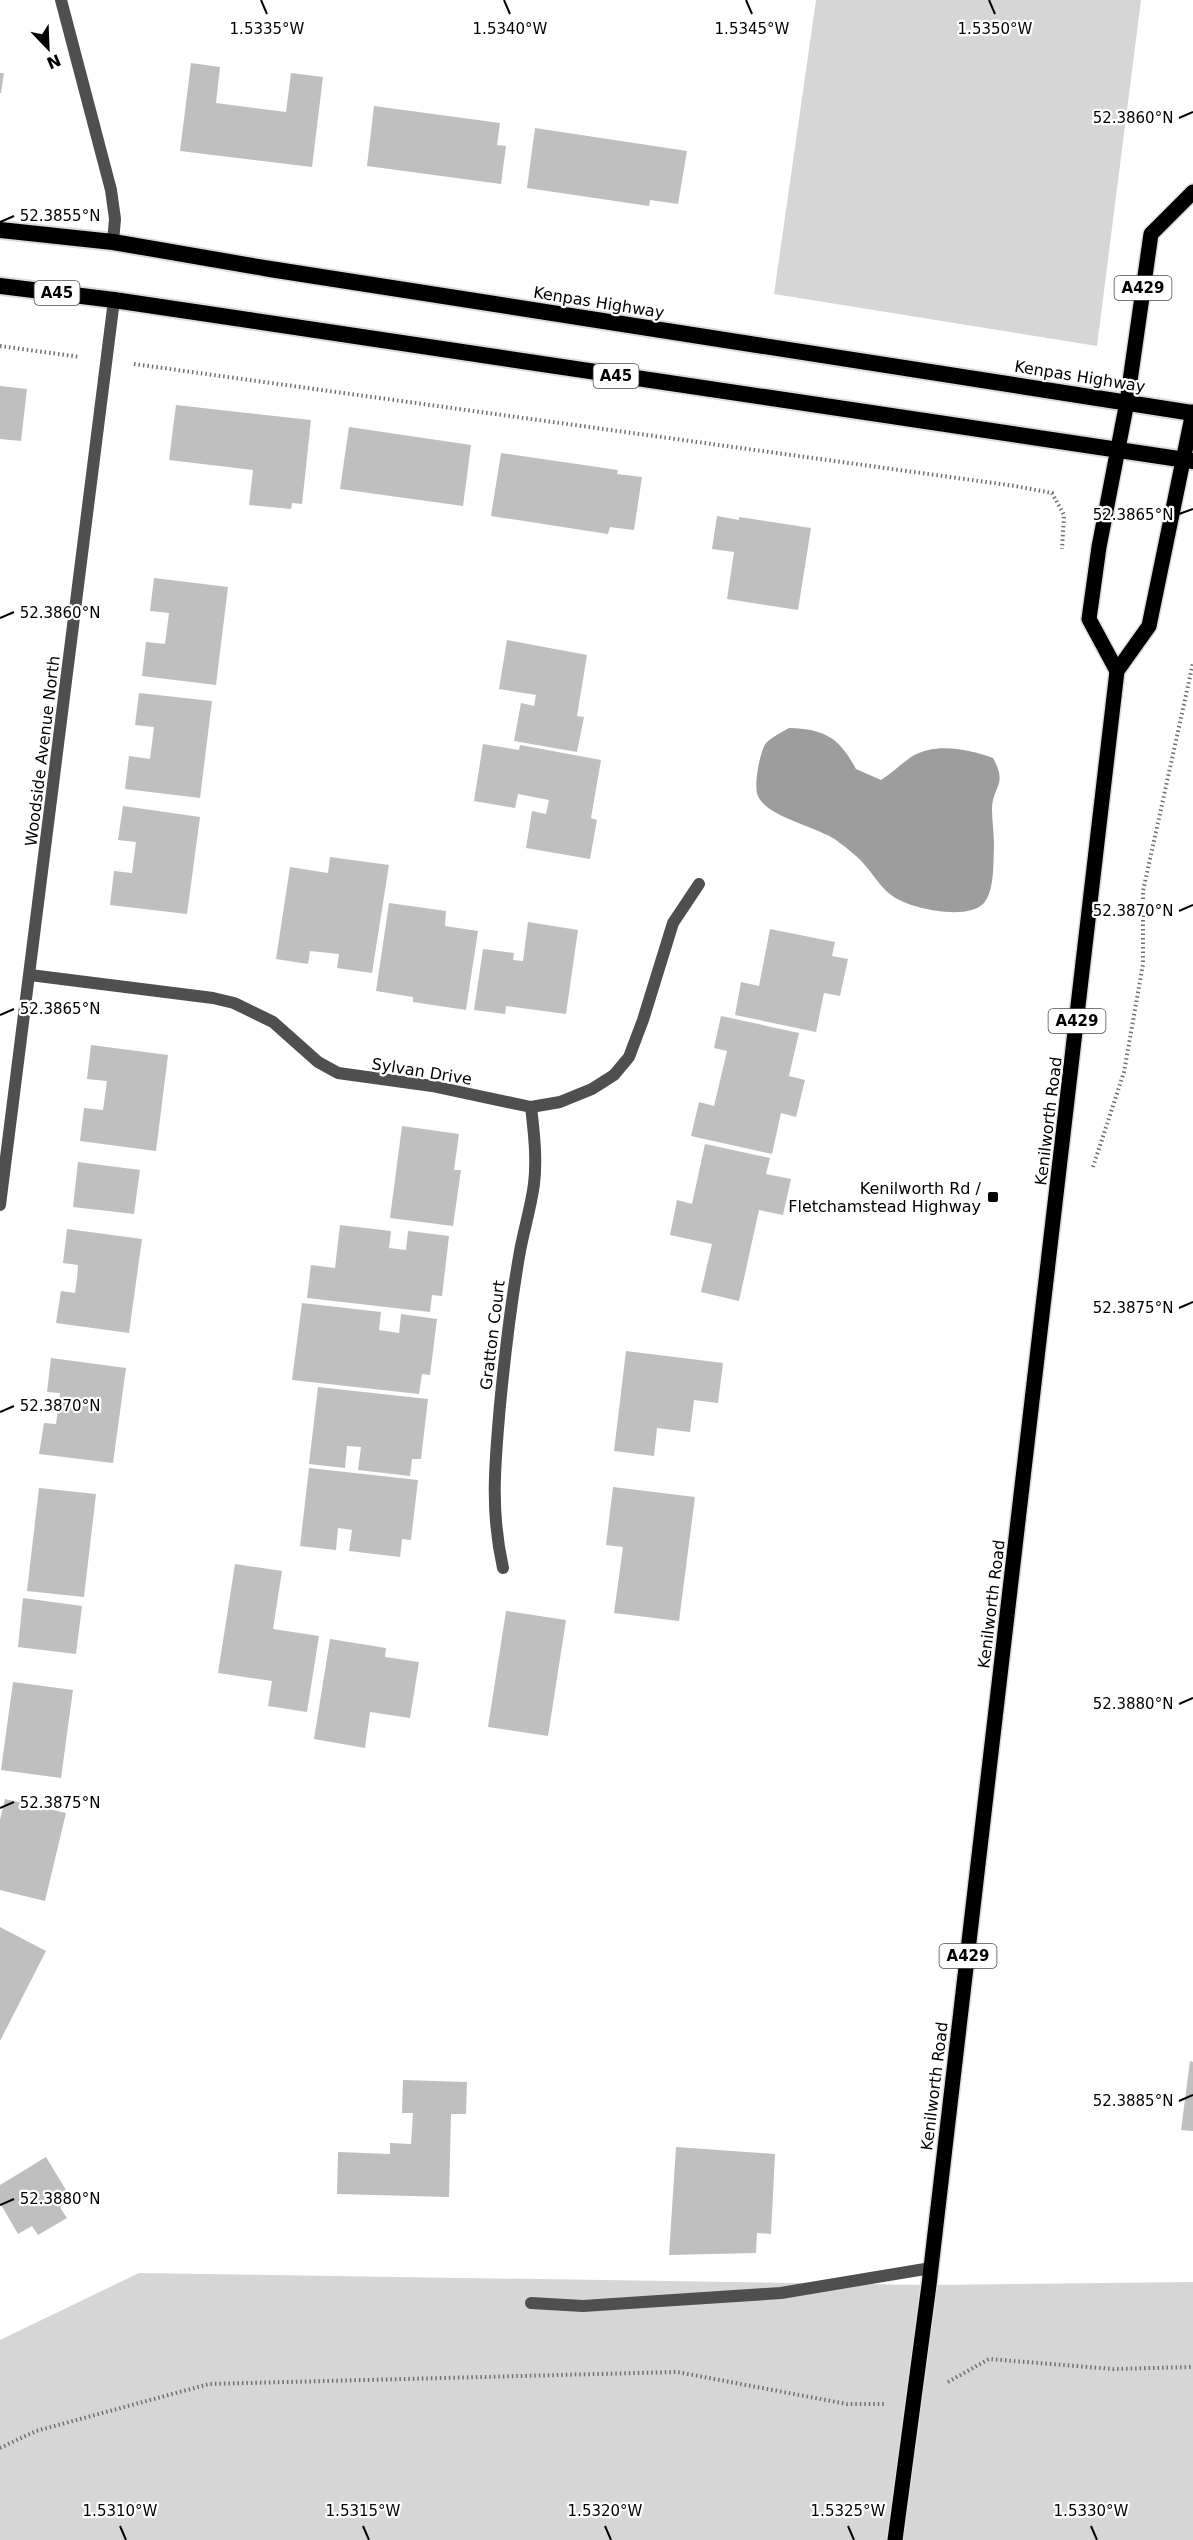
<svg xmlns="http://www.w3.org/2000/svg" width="1193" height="2540" viewBox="0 0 1193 2540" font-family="'DejaVu Sans',sans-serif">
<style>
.green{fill:#d6d6d6}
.water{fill:#9d9d9d}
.building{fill:#bfbfbf}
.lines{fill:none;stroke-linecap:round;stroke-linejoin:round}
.primary-casing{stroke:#dbdbdb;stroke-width:18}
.trunk-casing{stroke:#dbdbdb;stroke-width:20}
.path{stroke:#717171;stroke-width:4;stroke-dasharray:1.5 3;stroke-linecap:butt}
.service{stroke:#4f4f4f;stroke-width:12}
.minor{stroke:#4f4f4f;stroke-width:12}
.primary{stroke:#000;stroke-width:15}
.trunk{stroke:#000;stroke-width:16}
.ticks{fill:none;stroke:#000;stroke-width:2}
.poi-dot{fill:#000;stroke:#fff;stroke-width:2}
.labels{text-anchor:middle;stroke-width:4.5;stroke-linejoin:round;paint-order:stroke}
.shield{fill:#fff;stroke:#4c4c4c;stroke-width:1.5}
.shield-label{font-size:15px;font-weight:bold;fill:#000}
.street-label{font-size:16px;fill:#000;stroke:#fff}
.poi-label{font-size:16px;fill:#000;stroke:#fff;text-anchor:end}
.ticks-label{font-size:15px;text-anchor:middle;fill:#000;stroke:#fff;stroke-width:4.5;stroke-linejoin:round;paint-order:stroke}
</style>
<rect width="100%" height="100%" fill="#fff"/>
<g class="green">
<path d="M816,0H1141L1097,346L774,294Z"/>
<path d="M139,2273L929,2285L1193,2282V2540H0V2340Z"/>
</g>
<path class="water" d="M789,728C824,729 839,737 856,769L881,780C892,773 901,764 911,757C935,742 968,749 993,758C1008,785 993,785 992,809C992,821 994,833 994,845C993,862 995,889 984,903C968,921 912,909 894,897C883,890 877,880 869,870C860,858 848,849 836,840C816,826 767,817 758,796C753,786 760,751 766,743C772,737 782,732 789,728Z"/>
<g class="building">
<path d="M191,63L220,67L216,103L286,112L291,73L323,77L312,167L180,151Z"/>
<path d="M0,73H4L1,93H0Z"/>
<path d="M374,106L500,123L497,145L506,146L501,184L367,166Z"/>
<path d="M535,128L687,151L678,204L650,200L649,206L527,188Z"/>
<path d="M0,386L27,389L21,441L0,439Z"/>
<path d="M176,405L311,420L302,504L292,503L291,509L249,505L253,470L169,460Z"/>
<path d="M349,427L471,445L463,506L340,489Z"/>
<path d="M501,453L618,470L617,474L642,477L634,530L610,527L608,534L491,516Z"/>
<path d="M717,516L739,520V517L811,528L798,610L727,599L734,552L712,549Z"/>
<path d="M154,578L228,587L216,685L142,676L146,642L165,644L169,613L150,611Z"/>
<path d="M507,640L587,655L577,716L584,717L577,752L514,741L521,703L534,706L536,695L499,689Z"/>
<path d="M139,693L212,701L200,798L125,789L129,756L150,759L154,727L135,725Z"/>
<path d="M483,744L519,750L520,745L601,760L591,818L597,820L590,859L526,848L532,811L546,814L549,800L518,794L515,808L474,801Z"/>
<path d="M123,806L200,817L187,914L110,905L114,871L132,873L136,842L118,840Z"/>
<path d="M330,857L389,865L372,973L337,968L339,954L310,951L308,964L276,959L290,867L328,873Z"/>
<path d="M389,903L446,911L445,926L478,931L466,1010L413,1002V997L376,991Z"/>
<path d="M528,922L578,930L566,1014L506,1006L505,1014L474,1010L483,949L514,953L513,960L523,961Z"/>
<path d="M770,929L835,942L832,956L848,959L840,996L824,993L816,1032L735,1015L741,982L759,986Z"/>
<path d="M721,1016L799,1033L789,1076L805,1080L796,1117L781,1113L772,1154L691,1136L699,1102L714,1106L727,1051L714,1048Z"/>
<path d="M91,1045L168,1055L156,1151L80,1141L84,1108L103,1110L107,1081L87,1079Z"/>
<path d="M402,1126L459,1134L454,1170H461L453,1226L390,1218Z"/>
<path d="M705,1144L770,1158L766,1174L791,1179L783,1215L759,1210L739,1301L701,1292L712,1244L670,1235L677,1200L692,1204Z"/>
<path d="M78,1162L140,1170L134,1214L73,1207Z"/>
<path d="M340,1225L391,1231L389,1248L406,1250L408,1231L449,1236L442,1296L432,1295L430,1312L307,1298L311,1265L335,1268Z"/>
<path d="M67,1229L142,1239L129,1333L56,1323L61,1291L75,1293L77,1278L78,1265L63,1263Z"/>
<path d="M302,1303L381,1312L379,1330L399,1333L401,1314L437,1319L430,1375L422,1374L419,1394L292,1380Z"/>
<path d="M626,1351L723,1363L718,1403L694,1400L690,1432L657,1428L654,1456L614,1451Z"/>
<path d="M51,1358L126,1368L113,1463L39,1454L44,1423L56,1424L60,1393L47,1392Z"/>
<path d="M318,1387L428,1399L421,1459H412L410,1476L358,1470L361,1447L347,1446L345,1468L309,1464Z"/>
<path d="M309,1468L418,1480L411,1540L402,1539L400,1557L349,1551L352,1530L338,1528L336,1550L300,1546Z"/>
<path d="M613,1487L695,1497L679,1621L614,1613L623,1547L606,1545Z"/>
<path d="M39,1488L96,1494L84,1597L27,1591Z"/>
<path d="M235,1564L282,1571L273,1629L319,1636L307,1712L268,1706L272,1681L218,1673Z"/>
<path d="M23,1598L82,1606L76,1654L18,1647Z"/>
<path d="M506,1611L566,1620L548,1736L488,1727Z"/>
<path d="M330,1639L386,1648L385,1657L419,1662L410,1718L370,1712L365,1748L314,1739Z"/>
<path d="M13,1682L73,1690L61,1778L1,1770Z"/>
<path d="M5,1799L66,1813L45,1901L0,1890V1820Z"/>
<path d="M0,1927L46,1951L0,2041Z"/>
<path d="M1190,2061L1193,2062V2131L1181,2130Z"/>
<path d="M403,2080L467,2082L466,2114H451L449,2197L337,2194L338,2152L390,2154V2143L411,2144L413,2113H402Z"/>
<path d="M676,2147L775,2154L771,2234L757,2233L756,2253L669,2255Z"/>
<path d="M46,2157L72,2200L60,2207L67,2218L38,2235L32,2226L18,2234L0,2203V2185Z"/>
</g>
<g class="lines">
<defs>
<g id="primary">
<path d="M1117,671L1089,619L1099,547L1127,402L1151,234L1193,192"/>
<path d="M895,2540L929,2285L1117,671L1149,626L1193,412"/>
</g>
<g id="trunk">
<path d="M0,230L113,242L270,269L1193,413"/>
<path d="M0,286L114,300L1193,461"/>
</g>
</defs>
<use href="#primary" class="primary-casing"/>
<use href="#trunk" class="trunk-casing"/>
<g class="path">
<path d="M0,346L80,357"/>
<path d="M134,364L1015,486L1052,493L1064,515L1062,549"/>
<path d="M1093,1167L1124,1072L1143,964V891L1193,663"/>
<path d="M948,2382L989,2359L1113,2369L1193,2367"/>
<path d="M0,2448L36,2431L209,2384L677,2372L847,2404H884"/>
</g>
<path class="service" d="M531,2303L583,2306L781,2293L931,2268"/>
<g class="minor">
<path d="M61,0L111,190L115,219L113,242"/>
<path d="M30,975L213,998L234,1003L273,1022L318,1062L338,1073L432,1086L531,1107L560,1102L592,1089L614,1075L629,1057L643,1020L673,923L699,884"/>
<path d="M0,1205L114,300"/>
<path d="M503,1568C490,1510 495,1463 500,1405C505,1353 511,1302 520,1251C524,1229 531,1207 534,1184C537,1159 534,1132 531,1107"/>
</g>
<use href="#primary" class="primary"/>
<use href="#trunk" class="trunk"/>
</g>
<path class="ticks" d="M261,0L267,14M504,0L510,14M746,0L752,14M989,0L995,14M1179,118L1193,112M0,222L14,216M1179,514L1193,509M0,618L14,612M1179,911L1193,905M0,1015L14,1009M1179,1308L1193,1302M0,1412L14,1406M1179,1704L1193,1698M0,1808L14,1802M1179,2101L1193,2095M0,2205L14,2199M120,2526L126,2540M363,2526L369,2540M605,2526L611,2540M848,2526L854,2540M1091,2526L1097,2540"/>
<rect class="poi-dot" x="987" y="1191" width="12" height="12" rx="3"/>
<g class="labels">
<g class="shield">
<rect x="1114.5" y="276" width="57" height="24" rx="4.5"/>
<rect x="34.5" y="281" width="45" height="24" rx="4.5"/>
<rect x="593.5" y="364" width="45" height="24" rx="4.5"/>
<rect x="1048.5" y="1009" width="57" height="24" rx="4.5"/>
<rect x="939.5" y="1944" width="57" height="24" rx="4.5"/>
</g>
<g class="shield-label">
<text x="1143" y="293">A429</text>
<text x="57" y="298">A45</text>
<text x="616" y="381">A45</text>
<text x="1077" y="1026">A429</text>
<text x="968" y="1961">A429</text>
</g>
<g class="street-label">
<text transform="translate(599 302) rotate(9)" y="6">Kenpas Highway</text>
<text transform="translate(1080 376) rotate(9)" y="6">Kenpas Highway</text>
<text transform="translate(42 751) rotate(-83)" y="6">Woodside Avenue North</text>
<text transform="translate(422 1071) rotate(9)" y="6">Sylvan Drive</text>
<text transform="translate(1048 1121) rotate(-83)" y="6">Kenilworth Road</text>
<text transform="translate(492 1335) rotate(-83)" y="6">Gratton Court</text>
<text transform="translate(991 1604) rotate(-83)" y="6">Kenilworth Road</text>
<text transform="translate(934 2086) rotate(-83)" y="6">Kenilworth Road</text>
</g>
<g class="poi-label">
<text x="981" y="1194">Kenilworth Rd /<tspan x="981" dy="18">Fletchamstead Highway</tspan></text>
</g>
</g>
<g class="ticks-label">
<text x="267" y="34">1.5335°W</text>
<text x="510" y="34">1.5340°W</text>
<text x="752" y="34">1.5345°W</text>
<text x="995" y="34">1.5350°W</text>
<text x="1133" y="123">52.3860°N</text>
<text x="60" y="221">52.3855°N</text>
<text x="1133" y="520">52.3865°N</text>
<text x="60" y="618">52.3860°N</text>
<text x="1133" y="916">52.3870°N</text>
<text x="60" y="1014">52.3865°N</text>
<text x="1133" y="1313">52.3875°N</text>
<text x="60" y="1411">52.3870°N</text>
<text x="1133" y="1709">52.3880°N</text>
<text x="60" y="1808">52.3875°N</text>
<text x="1133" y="2106">52.3885°N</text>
<text x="60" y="2204">52.3880°N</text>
<text x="120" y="2516">1.5310°W</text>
<text x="363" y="2516">1.5315°W</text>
<text x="605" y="2516">1.5320°W</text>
<text x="848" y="2516">1.5325°W</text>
<text x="1091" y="2516">1.5330°W</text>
</g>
<g transform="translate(48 48) rotate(157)" stroke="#ffffff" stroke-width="4.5" paint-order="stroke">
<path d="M0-4.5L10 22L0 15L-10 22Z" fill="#000000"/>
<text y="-9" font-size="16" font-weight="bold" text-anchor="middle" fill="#000000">N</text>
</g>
</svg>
